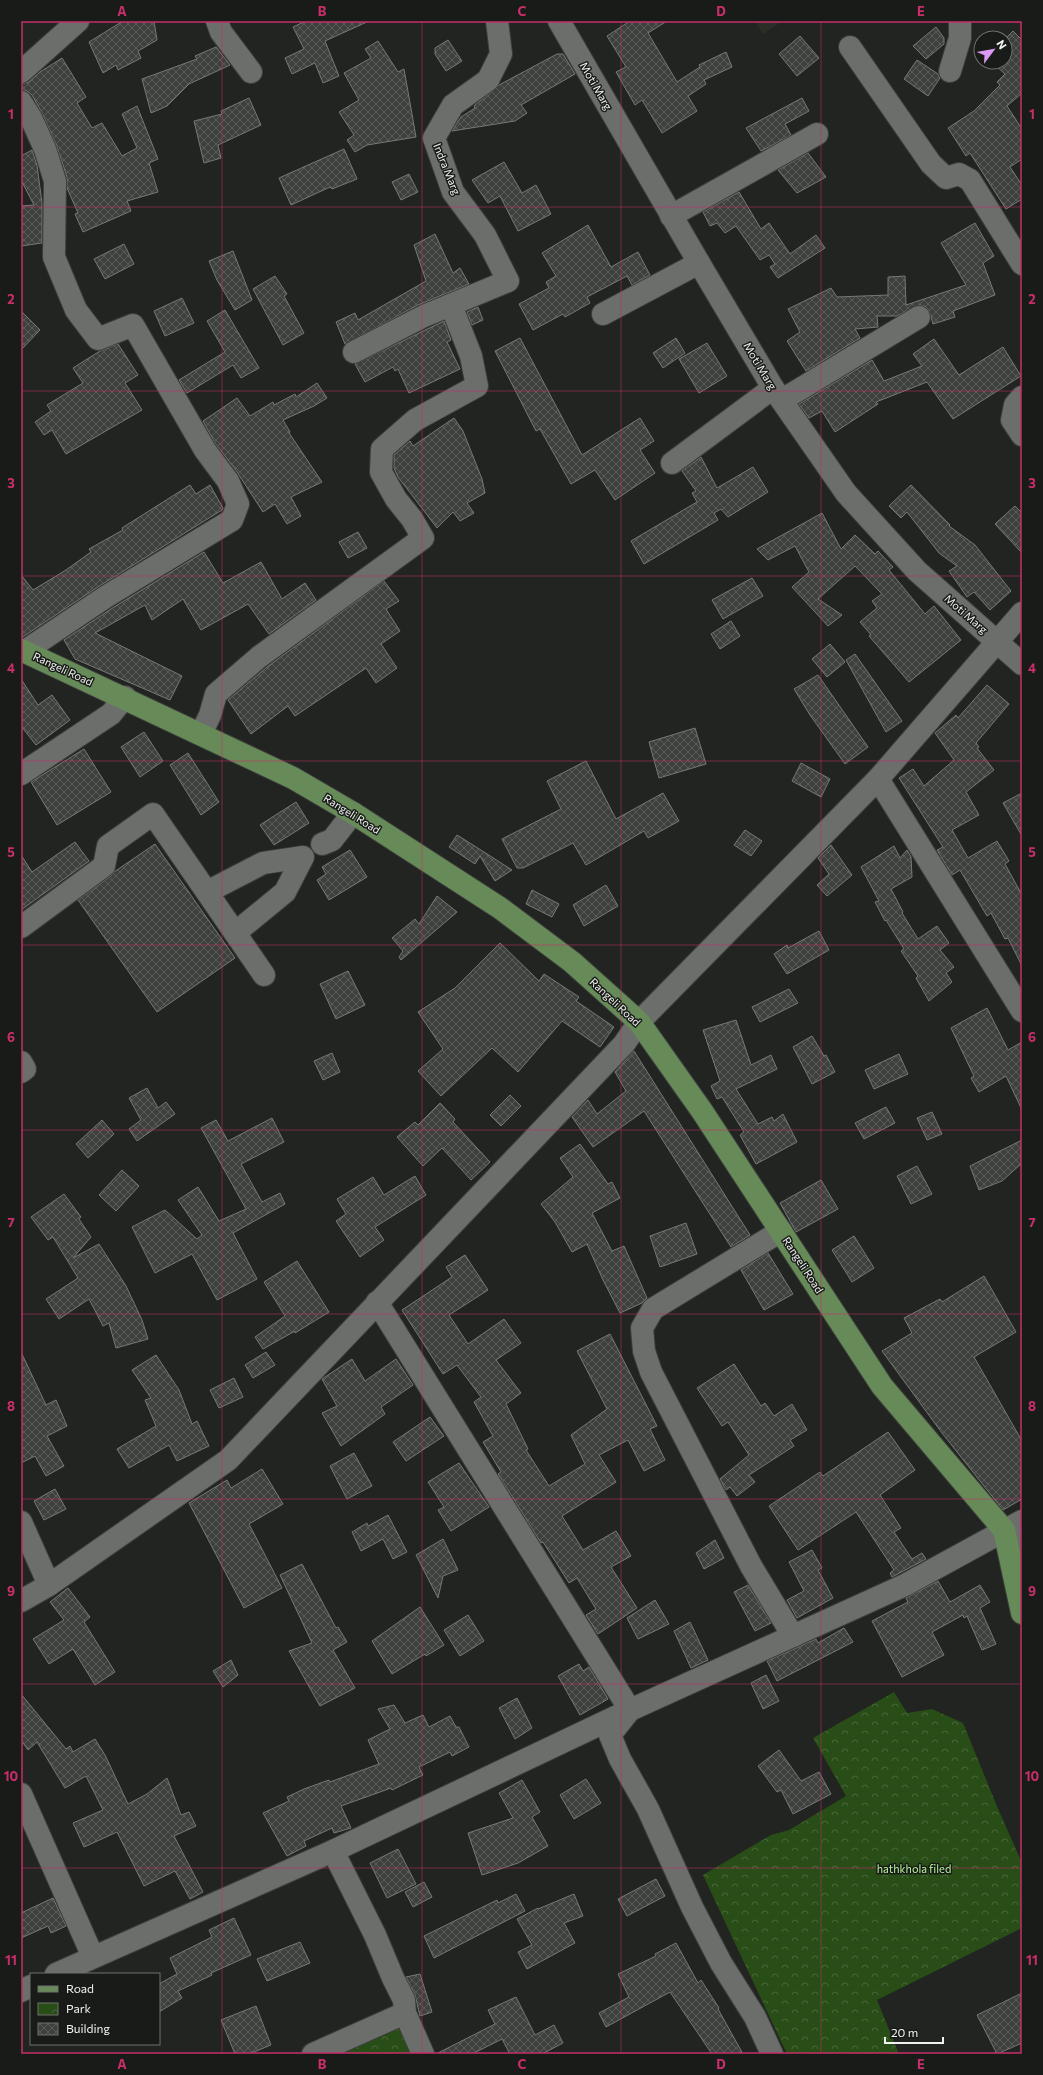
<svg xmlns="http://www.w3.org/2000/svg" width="1043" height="2075" viewBox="0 0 1043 2075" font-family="Commissioner,sans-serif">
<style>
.built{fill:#292f27}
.park{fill:url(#park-crowns)}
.building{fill:url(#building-cross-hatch);stroke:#767974}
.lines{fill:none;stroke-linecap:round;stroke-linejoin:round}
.minor-casing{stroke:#3d3f3c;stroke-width:24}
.major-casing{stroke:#3d3f3c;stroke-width:24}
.minor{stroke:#6b6e6a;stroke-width:22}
.major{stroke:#678b58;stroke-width:22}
.grid{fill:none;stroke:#c72e6a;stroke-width:1;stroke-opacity:0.55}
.labels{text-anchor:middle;stroke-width:3;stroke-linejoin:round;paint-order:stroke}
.street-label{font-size:11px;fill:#f0f2ef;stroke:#181b17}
.park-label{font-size:11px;fill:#b8f69e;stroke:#181b17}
.neatline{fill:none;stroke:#c72e6a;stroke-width:1.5}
.grid-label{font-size:13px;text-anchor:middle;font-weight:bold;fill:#c72e6a}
</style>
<defs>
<pattern id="park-crowns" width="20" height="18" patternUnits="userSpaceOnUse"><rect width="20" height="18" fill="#294d17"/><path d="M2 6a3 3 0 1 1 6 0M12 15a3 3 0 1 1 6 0" fill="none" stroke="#486739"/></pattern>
<pattern id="building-cross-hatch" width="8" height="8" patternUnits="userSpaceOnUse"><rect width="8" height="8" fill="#3d403c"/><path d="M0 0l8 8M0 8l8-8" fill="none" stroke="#595c58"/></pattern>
</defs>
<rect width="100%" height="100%" fill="#212420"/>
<path class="built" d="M755,21H783L763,34Z"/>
<g class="park">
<path d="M894,1692L907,1713L932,1709L963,1723L996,1804L1022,1863V1928L877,2000L899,2054H787L703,1875L771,1835L789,1830L846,1796L813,1738Z"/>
<path d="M401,2025L413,2054H338Z"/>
</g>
<g class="building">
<path d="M123,21H154L157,40L138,51L141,58L118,70L116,65L103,73L89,42Z"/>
<path d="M306,21H369L325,41L339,76L323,83L315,63L292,74L285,58L304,49L293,27Z"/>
<path d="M630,21H667L648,33L677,82L700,67L699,65L726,52L732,67L704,80L706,84L688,96L697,111L662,133L642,100L635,105L616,72L626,67L607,36Z"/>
<path d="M936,27L944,38V44L926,59L913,46Z"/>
<path d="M1013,31L1022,40V93L1007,106L1022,129V159L1010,167L1022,185V199L1006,209L970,153L966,156L948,128L974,111L1000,85L997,82L1005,74L992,62H1005V39Z"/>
<path d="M800,36L819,58L797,76L779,54Z"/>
<path d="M448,40L462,61L446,71L435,54V48Z"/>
<path d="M378,41L398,72L404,69L416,137L367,145L355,152L347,140L354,135L339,112L359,100L344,73L371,58L365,49Z"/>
<path d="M216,47L230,65L189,84L167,106L151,113L142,79L197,59L195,56Z"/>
<path d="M557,54H563L575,74L521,105L527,113L515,121L452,131L461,117L475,108L474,106L499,85Z"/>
<path d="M62,58L86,97L77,103L92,128L102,123L122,156L137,148L122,114L137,106L158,159L149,163L158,192L127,201L131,211L83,232L75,214L78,213L67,188V177L56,144L42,113L32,95L27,91L21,90V84L29,82L40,72Z"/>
<path d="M917,60L938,74L940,78L928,96L904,79Z"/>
<path d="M249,98L261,125L218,145L221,158L204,163L194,121L222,114L221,111Z"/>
<path d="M802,98L809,111L785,124L791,135L761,151L746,128Z"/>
<path d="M344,149L357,179L332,189L330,187L291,205L279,178Z"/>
<path d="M32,150L37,165L42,203V243L21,246V206L34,205L21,180V156Z"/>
<path d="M808,153L826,177L797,193L778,170Z"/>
<path d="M504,162L522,193L536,185L551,214L518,231L500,196L488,203L472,180Z"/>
<path d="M409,174L418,192L401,200L392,182Z"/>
<path d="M739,192L761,229L769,223L790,254L816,235L825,248L778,278L770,267L775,264L769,255L760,260L736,226L725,233L717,223L710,226L703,212Z"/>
<path d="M975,223L994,256L983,263L995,295L953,311L955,317L933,324L929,310L925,306L919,305L897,316H877L878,327L855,329L860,338L806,371L787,341L800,332L788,309L831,288L837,297L888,295V277L905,276L906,305L966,285L941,243Z"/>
<path d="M588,225L611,267L638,252L650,275L632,285L627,276L587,297L590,303L565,317L563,314L533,330L519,304L549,288L546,282L556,276L542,253Z"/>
<path d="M435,234L453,273L460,268L469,284L418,305L345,344L336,322L355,313L358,320L426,281L414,245Z"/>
<path d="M124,244L134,264L105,279L94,259Z"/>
<path d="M233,251L252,300L235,310L217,280L209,261Z"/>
<path d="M275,276L287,294L284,296L304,333L283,345L253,289Z"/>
<path d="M182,298L194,323L165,336L154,311Z"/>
<path d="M478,307L483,320L472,325L467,312Z"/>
<path d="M225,310L259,368L241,378L233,365L187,393L179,380L225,352L207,321Z"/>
<path d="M21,311L40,330L21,350Z"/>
<path d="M444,321L451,340L447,342L460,369L409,393L398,369L395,371L393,367L365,382L355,364Z"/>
<path d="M520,338L582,455L640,418L654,441L640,450L655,473L615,500L595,470L571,484L540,429L536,431L495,351Z"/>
<path d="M676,338L685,353L663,368L653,353Z"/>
<path d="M934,339L959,375L1003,347L1021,376L953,419L927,382L876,402L878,404L835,432L822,411L809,418L799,404L872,360L884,381L922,366L913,354Z"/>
<path d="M707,343L727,376L699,393L679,359Z"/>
<path d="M118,344L138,375L125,383L142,410L66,454L52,430L44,435L35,422L51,411L47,405L83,383L73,368L100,351Z"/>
<path d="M317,383L327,398L314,406L283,420L290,432L289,433L322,482L291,497L301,516L287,524L275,504L263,512L235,469L215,443L203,421L237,398L250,416L273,402L274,405L295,394L296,397Z"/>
<path d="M454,418L463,431L482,479L485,493L467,503L474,513L460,521L453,512L437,528L398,477L394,468V455L410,441L413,446Z"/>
<path d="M701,457L717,488L753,467L768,492L728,517L721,509L714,513L718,520L644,564L631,541L697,502L692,493L696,491L682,471Z"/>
<path d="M190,485L196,494L210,485L223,508L222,510L101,585L21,638V575L33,590L66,570L91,552L89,549L123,530L122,528Z"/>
<path d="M911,485L950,525L949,526L975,545L1011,591L990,610L974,592L967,597L949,571L957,566L939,553L907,512L901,518L889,506Z"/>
<path d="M1015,506L1022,513V553L995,524Z"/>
<path d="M822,513L841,549L855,535L875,554L878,551L893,567L889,570L925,614L934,606L961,640L909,682L869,636L871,635L860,622L877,608L872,601L882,594L855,566L818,599L842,615L828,626L792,587L809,572L795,546L768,560L757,549Z"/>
<path d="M358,532L367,548L348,558L339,542Z"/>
<path d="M204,552L223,583L261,562L282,599L305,583L316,600L269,634L248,604L201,630L183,599L152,620L145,605L95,633L182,676L170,700L75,659L64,640L114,607Z"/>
<path d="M752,578L763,596L723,619L712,600Z"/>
<path d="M384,581L399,601L386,609L400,631L381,644L397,668L376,683L366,668L295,716L288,706L251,734L228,700L267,667Z"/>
<path d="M731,621L740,636L720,649L711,634Z"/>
<path d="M830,644L845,662L827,677L812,659Z"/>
<path d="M855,654L902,721L886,732L846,660Z"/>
<path d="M818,675L868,747L845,764L810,715L794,689Z"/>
<path d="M21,679L38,705L52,695L70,720L36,745L21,726Z"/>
<path d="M987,685L1009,704L976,743L979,747L977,748L994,770L966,792L979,815L952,830L968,858L997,841L1009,861L1005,864L1022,895V966L1008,938L1005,939L991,913L987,916L960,870L952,875L937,850L943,847L899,778L913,769L924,786L954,760L935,733L956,715L958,718Z"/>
<path d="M695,728L706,764L659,778L649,742Z"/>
<path d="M144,732L163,761L140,777L121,747Z"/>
<path d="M84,749L111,792L57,825L31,782Z"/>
<path d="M188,753L219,802L201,815L170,765Z"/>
<path d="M586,761L616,819L663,793L679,821L648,838L644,831L586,865L573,843L523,868H517L502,839L561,809L547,781Z"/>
<path d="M801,763L830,779L821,797L792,781Z"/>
<path d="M1022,793V836L1003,803Z"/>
<path d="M296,802L309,823L274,845L260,825Z"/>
<path d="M745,830L762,841L751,856L734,845Z"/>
<path d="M457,835L473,845L512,870L495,881L480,856L475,864L449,847Z"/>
<path d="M75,842L89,861L21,910V855L32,872Z"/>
<path d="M155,844L235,958L157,1012L78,900L111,876L114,872Z"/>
<path d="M831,845L852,875L827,896L817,885L829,874L818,858Z"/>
<path d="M894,846L900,858L907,850L911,857L912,877L891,889L903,912L902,913L918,939L937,926L949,943L940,950L954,967L946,973L952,982L929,1001L916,978L918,976L901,951L904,949L886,920L885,921L875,902L879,901L861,867Z"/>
<path d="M350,850L367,877L329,900L317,880L326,874L322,867Z"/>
<path d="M606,885L618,906L584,926L573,905Z"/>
<path d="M532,890L559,904L552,917L526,904Z"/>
<path d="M437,896L457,912L401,960L399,957L403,951L392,938L415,919L419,924Z"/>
<path d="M819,931L829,950L787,974L774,954L787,945L788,948Z"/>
<path d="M500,943L539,981L544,974L579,997L576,1001L614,1027L600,1047L562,1021L518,1072L492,1048L441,1096L418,1071L443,1049L418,1012L455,988Z"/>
<path d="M348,971L365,1005L336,1019L320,984Z"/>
<path d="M789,989L798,1003L760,1022L752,1007Z"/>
<path d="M987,1008L1008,1050L1022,1042V1110L1006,1076L979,1092L971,1078L974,1076L951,1028Z"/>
<path d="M736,1020L751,1065L771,1055L777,1069L736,1089L758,1124L772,1117L774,1121L783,1114L797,1142L756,1164L740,1135L744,1132L722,1097L717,1099L711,1086L720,1081L703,1030Z"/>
<path d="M812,1036L824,1056L826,1055L835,1072L812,1084L793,1047Z"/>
<path d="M634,1051L750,1235L731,1247L644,1111L593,1147L572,1117L588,1100L597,1114L626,1091L615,1072Z"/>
<path d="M332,1053L340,1072L323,1080L314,1061Z"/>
<path d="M899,1054L908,1074L874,1089L865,1070Z"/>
<path d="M147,1088L158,1108L166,1102L175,1114L137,1141L129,1129L141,1120L129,1098Z"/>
<path d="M510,1095L521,1106L501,1126L490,1115Z"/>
<path d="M440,1103L455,1119L453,1122L490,1162L471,1180L442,1148L423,1166L397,1137L415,1122L418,1125Z"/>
<path d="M886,1107L895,1123L864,1139L855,1123Z"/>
<path d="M932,1112L942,1134L927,1140L917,1118Z"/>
<path d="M272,1118L284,1142L241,1164L262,1202L280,1193L285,1204L233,1233L257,1279L217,1300L192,1254L155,1273L132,1227L165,1210L197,1239L202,1235L178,1200L198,1187L219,1221L246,1209L201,1128L216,1120L228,1141Z"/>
<path d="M102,1120L114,1134L88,1158L76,1144Z"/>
<path d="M1022,1140V1163L1002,1181L979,1190L970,1166Z"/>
<path d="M580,1144L608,1184L612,1182L620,1198L592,1213L612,1251L624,1246L647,1298L642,1303L620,1313L603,1280L587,1244L572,1252L555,1222L541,1204L573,1177L560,1158Z"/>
<path d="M917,1166L932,1194L911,1204L897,1176Z"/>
<path d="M122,1170L139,1186L116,1211L99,1195Z"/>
<path d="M415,1176L426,1195L375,1227L384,1240L360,1257L336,1221L346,1214L337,1199L373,1177L384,1195Z"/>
<path d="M821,1180L838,1209L796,1232L780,1203Z"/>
<path d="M64,1194L81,1217L79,1219L91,1237L73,1258L99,1244L126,1286L142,1320L148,1339L116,1348L109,1323L103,1326L89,1299L59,1319L46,1299L78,1278L53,1237L48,1240L31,1217Z"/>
<path d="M686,1223L697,1254L660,1267L650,1236Z"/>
<path d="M854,1236L874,1268L852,1282L832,1250Z"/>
<path d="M768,1253L793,1294L764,1310L741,1270Z"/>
<path d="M465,1255L488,1290L449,1315L468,1344L504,1319L521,1343L496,1360L521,1393L506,1404L528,1449L526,1450L549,1486L585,1464L571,1435L607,1409L577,1351L610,1334L657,1426L650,1429L665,1460L644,1471L628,1440L599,1455L616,1482L562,1516L583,1550L616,1531L631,1556L611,1567L637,1608L598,1634L586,1615L596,1609L577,1578L569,1583L543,1542L541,1543L498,1474L501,1472L483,1442L493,1436L474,1402L481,1397L457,1365L443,1374L402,1310L452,1277L446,1267Z"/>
<path d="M297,1261L329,1312L295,1333V1331L263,1349L255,1337L285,1316L264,1282Z"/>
<path d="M984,1276L1016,1332L974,1357L1022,1441V1499L1003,1510L942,1433L882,1351L912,1333L904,1318L940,1299L942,1302Z"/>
<path d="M21,1352L46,1405L56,1400L67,1426L47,1436L64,1466L46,1476L35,1456L21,1463Z"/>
<path d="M266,1352L275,1365L253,1378L245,1365Z"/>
<path d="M156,1355L179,1390L192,1424L197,1421L209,1446L177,1461L169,1445L129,1468L117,1449L156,1426L145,1400L151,1398L132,1370Z"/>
<path d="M352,1359L365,1381L396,1359L413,1385L381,1407L385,1414L341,1446L322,1413L337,1406L322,1379Z"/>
<path d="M734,1364L761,1406L765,1403L774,1416L792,1404L807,1430L790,1440L794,1446L749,1475L755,1482L737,1496L730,1487L726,1490L720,1479L749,1455L728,1422L722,1426L697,1388Z"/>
<path d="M234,1378L243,1397L219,1408L210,1390Z"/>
<path d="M430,1417L444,1436L406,1461L393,1442Z"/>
<path d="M888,1432L915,1470L880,1495L901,1528L894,1532L912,1559L922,1553L926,1559L892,1577L890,1573L894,1570L856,1512L798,1550L769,1506L820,1472L823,1476Z"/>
<path d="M354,1453L372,1486L347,1499L330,1466Z"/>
<path d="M459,1463L489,1507L451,1531L438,1510L444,1507L428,1482Z"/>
<path d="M262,1469L283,1504L249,1524L282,1588L244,1608L189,1503L227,1480L231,1488Z"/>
<path d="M55,1489L66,1509L44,1520L34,1501Z"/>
<path d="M388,1515L407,1552L393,1559L383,1539L361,1551L352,1532L367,1523L368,1526Z"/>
<path d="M443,1539L458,1570L443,1576L438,1598L416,1555Z"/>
<path d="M715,1540L724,1558L704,1569L696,1553Z"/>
<path d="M812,1550L822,1568L818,1570L833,1598L797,1618L787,1600L804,1591L789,1562Z"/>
<path d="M302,1564L336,1628L338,1627L347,1642L333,1650L355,1688L320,1706L289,1651L312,1643L280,1575Z"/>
<path d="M938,1581L950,1602L980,1585L990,1602L980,1608L996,1644L982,1650L967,1616L964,1618L963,1615L932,1632L944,1655L902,1677L872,1621L908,1602L906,1598Z"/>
<path d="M748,1585L771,1623L755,1631L734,1592Z"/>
<path d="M68,1588L90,1617L84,1622L115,1672L95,1685L73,1649L49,1664L33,1639L64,1620L50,1602Z"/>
<path d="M655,1600L669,1624L638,1639L627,1618Z"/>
<path d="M420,1607L444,1645L426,1656L425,1654L392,1674L372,1641Z"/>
<path d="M468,1615L484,1641L460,1656L444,1630Z"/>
<path d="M690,1622L708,1660L691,1668L674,1631Z"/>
<path d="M844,1628L853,1642L777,1681L767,1661L816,1639L818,1643Z"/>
<path d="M231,1660L238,1675L223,1687L213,1671Z"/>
<path d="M579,1664L583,1671L589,1667L608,1699L580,1715L558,1676Z"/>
<path d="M766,1675L779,1701L763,1709L751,1683Z"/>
<path d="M21,1694L66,1749L70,1746L73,1752L95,1739L105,1755L128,1804L147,1794L167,1778L181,1815L189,1812L196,1826L174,1836L203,1892L190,1899L175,1871L144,1886L117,1832L84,1847L73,1823L103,1810L86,1776L65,1788L37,1742L28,1750L21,1740Z"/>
<path d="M517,1698L532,1728L515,1739L499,1708Z"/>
<path d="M394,1705L405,1723L423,1715L429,1727L450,1716L456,1727H459L469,1747L452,1756L450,1752L419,1767L423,1775L392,1790L391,1788L341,1806L351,1828L334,1833L332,1828L304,1841L306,1846L287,1856L263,1813L289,1801L287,1797L304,1789L329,1780L330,1782L379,1764L368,1740L390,1729L378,1709Z"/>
<path d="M779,1750L801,1781L819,1772L831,1794L793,1814L781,1790L777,1792L758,1766Z"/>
<path d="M586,1779L601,1803L574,1819L560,1795Z"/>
<path d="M522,1780L540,1812L532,1817L548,1846L518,1863L482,1875L468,1833L513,1818L499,1793Z"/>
<path d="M398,1849L416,1884L387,1898L370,1863Z"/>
<path d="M656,1879L665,1896L627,1916L618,1899Z"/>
<path d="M424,1882L432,1897L413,1907L405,1892Z"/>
<path d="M516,1894L525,1911L434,1958L424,1936L497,1900L498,1903Z"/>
<path d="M574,1894L583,1916L564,1923L575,1943L527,1969L518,1952L532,1945L517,1919L538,1908V1909Z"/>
<path d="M53,1898L66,1926L51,1933L48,1926L21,1938V1913Z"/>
<path d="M234,1918L251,1955L211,1973L212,1975L178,1991L182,1998L159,2012V1984L177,1974L170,1958L212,1937L209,1930Z"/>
<path d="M300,1942L310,1963L267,1981L257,1959Z"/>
<path d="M676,1943L698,1983L701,1980L719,2008L718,2009L743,2054H712L670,1992L606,2027L599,2013L629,1997L618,1974L656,1956L655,1954Z"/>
<path d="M420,1974L432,2012L420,2016L415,1995L406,1977Z"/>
<path d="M1022,1993V2043L997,2054L977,2015Z"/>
<path d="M516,1997L535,2035L554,2025L563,2043L542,2054H510L502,2039L472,2054H436L495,2024L488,2010Z"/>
<path d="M256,2006L271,2045L249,2054H235L221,2020Z"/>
</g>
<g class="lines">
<defs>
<g id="minor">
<path d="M217,21L221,32L251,72"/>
<path d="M559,21L699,263L773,388L846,493L917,571L1022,664"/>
<path d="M850,47L931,164L946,178L959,174L970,180L1022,264"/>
<path d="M950,71L960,38V21"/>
<path d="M21,72L78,21"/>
<path d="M21,102L31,118L45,149L55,181L54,257L76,310L98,339L133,325L205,450L228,481L238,504L232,520L107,596L25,651"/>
<path d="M671,216L817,134"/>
<path d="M603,314L699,263"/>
<path d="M354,352L424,316L508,281L485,235L453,192L434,138L453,105L488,80L501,54L497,21"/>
<path d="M1022,397L1015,405L1012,420L1022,435"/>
<path d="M782,400L919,317"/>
<path d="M672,463L773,388"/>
<path d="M201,734L210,715L216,694L259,657L423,538L412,519L396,499L381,472L382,449L415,420L477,386L471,356L451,305"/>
<path d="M21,774L111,714L125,697"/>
<path d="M878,779L1022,1011"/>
<path d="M322,844L332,840L353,813"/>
<path d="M207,892L263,863L303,857L285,892L235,933"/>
<path d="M21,927L104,866L108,846L153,814L264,975"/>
<path d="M21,1062L25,1069L21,1072"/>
<path d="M781,1231L653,1309L642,1328L644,1351L651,1372L751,1566L793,1636"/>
<path d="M377,1302L630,1710L610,1735L620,1759L648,1809L692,1907L721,1963L755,2017L772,2054"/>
<path d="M21,1522L49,1585"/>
<path d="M1004,1530L1022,1553"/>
<path d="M21,1601L49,1585L228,1460L624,1044L639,1022L878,779L1022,613"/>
<path d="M21,1794L93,1957"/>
<path d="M333,1851L375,1935L393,1978L404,2000L405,2013L423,2054"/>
<path d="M56,1974L333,1851L630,1710L905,1585L1022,1521"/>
<path d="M21,1991L31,1986"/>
<path d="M313,2054L405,2013"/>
</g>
<path id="major" d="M21,650L293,778L353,813L500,908L572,962L639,1022L702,1111L882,1386L1004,1530L1022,1613"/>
</defs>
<use href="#minor" class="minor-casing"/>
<use href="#major" class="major-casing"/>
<use href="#minor" class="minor"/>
<use href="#major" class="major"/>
</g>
<path class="grid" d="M222,21V2054M422,21V2054M621,21V2054M821,21V2054M21,207H1022M21,391H1022M21,576H1022M21,761H1022M21,945H1022M21,1130H1022M21,1314H1022M21,1499H1022M21,1684H1022M21,1868H1022"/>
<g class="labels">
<g class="street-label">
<text transform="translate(596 86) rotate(60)" y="4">Moti Marg</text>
<text transform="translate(447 169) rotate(68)" y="4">Indra Marg</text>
<text transform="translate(760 366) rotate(59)" y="4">Moti Marg</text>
<text transform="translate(966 614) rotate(41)" y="4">Moti Marg</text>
<text transform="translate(63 669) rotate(25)" y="4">Rangeli Road</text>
<text transform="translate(352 814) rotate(32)" y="4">Rangeli Road</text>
<text transform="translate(615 1002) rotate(43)" y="4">Rangeli Road</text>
<text transform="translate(803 1265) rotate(57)" y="4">Rangeli Road</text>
</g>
<g class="park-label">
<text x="914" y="1873">hathkhola filed</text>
</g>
</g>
<rect width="1043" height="2075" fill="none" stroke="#181b17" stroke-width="44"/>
<rect x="30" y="1973" width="130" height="72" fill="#181b17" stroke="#6e716d"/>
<rect x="38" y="1986" width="20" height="6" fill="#678b58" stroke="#6e716d"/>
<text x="66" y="1993" font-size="12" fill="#f0f2ef">Road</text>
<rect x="38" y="2003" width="20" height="12" fill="url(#park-crowns)" stroke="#6e716d"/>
<text x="66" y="2013" font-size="12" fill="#f0f2ef">Park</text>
<rect x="38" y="2023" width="20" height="12" fill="url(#building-cross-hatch)" stroke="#6e716d"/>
<text x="66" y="2033" font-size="12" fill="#f0f2ef">Building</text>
<g transform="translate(993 50) rotate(58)"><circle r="19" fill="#181b17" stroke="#6e716d"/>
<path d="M0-3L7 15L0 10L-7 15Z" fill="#dc99f4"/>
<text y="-6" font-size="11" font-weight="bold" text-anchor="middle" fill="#f0f2ef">N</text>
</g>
<path d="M885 2037v6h58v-6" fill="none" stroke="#f0f2ef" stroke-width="2"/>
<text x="891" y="2037" font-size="12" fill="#f0f2ef" stroke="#181b17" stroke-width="3" paint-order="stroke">20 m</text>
<rect x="22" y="22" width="999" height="2031" class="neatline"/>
<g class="grid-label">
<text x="122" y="16">A</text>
<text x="322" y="16">B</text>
<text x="522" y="16">C</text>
<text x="721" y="16">D</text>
<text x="921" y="16">E</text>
<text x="11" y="119">1</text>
<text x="1032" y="119">1</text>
<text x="11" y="304">2</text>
<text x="1032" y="304">2</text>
<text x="11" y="488">3</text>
<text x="1032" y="488">3</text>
<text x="11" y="673">4</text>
<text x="1032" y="673">4</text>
<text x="11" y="857">5</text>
<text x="1032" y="857">5</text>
<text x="11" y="1042">6</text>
<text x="1032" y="1042">6</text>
<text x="11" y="1227">7</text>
<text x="1032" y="1227">7</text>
<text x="11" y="1411">8</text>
<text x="1032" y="1411">8</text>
<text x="11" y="1596">9</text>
<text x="1032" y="1596">9</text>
<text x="11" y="1781">10</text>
<text x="1032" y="1781">10</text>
<text x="11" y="1965">11</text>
<text x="1032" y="1965">11</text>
<text x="122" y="2069">A</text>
<text x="322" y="2069">B</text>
<text x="522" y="2069">C</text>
<text x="721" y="2069">D</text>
<text x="921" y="2069">E</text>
</g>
</svg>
